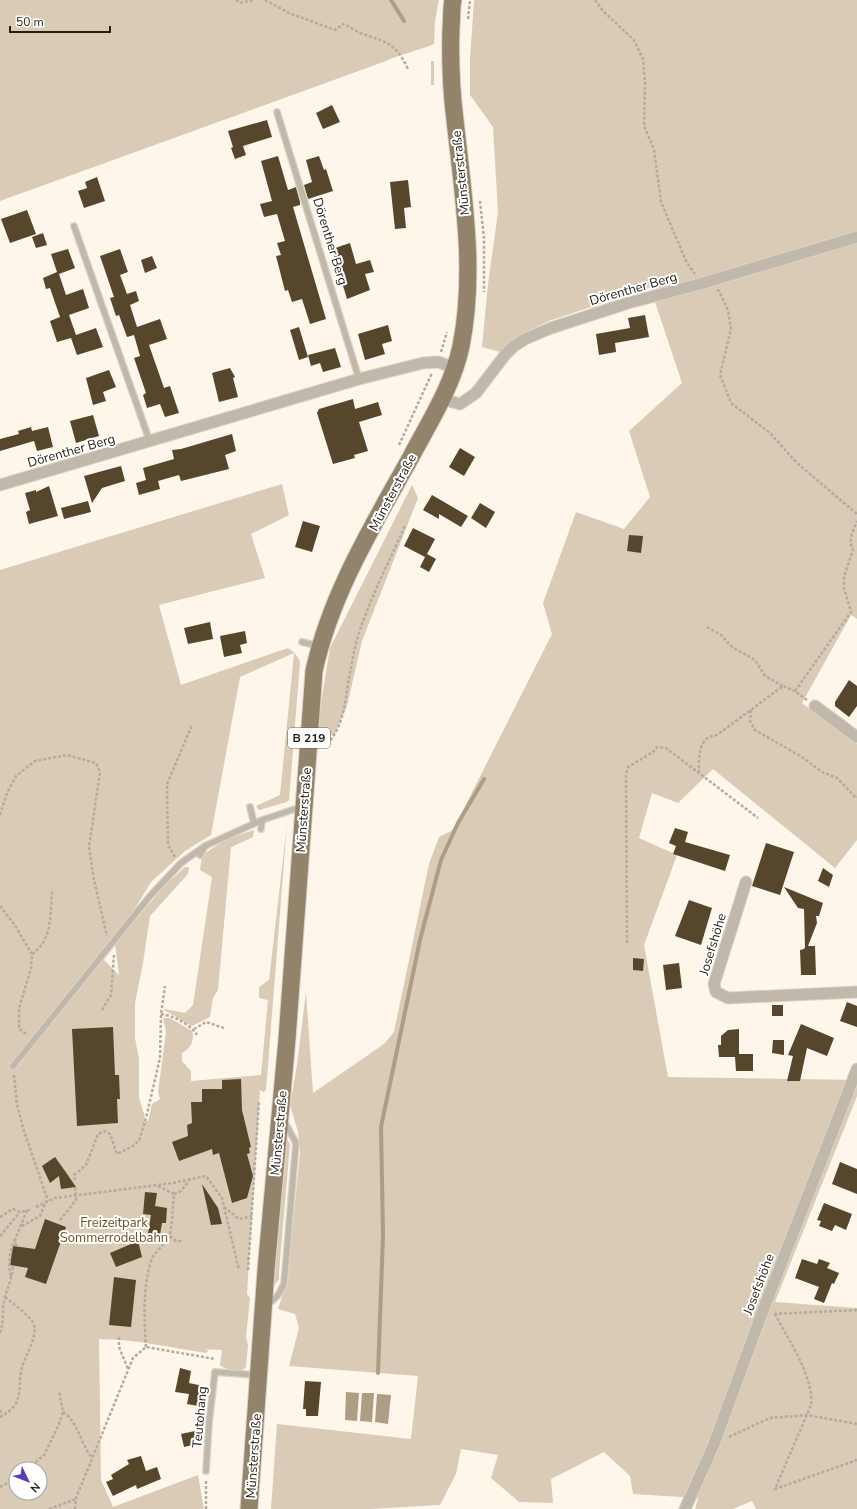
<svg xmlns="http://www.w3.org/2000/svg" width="857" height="1509" viewBox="0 0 857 1509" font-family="'Nunito Sans',sans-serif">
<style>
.green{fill:#d9cbb5;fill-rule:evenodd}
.water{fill:#ae9d83}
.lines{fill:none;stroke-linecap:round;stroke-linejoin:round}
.stream{stroke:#ae9d83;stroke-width:4}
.building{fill:#56462c}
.service-casing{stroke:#dbd3c7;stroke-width:8}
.minor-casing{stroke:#dbd3c7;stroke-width:13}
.primary-casing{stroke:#dbd3c7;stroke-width:19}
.path{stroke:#b3ab9f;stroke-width:2.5;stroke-dasharray:3 2;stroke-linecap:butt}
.service{stroke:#c0b8ab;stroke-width:5.5}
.minor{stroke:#c0b8ab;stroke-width:11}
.primary{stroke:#92836b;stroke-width:17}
.labels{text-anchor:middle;stroke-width:4;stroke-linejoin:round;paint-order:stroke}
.shield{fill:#fff;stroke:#666259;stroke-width:1}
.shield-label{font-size:12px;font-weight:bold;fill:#251e12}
.street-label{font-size:13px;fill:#251e12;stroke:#fff}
.park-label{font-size:13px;fill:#6c5123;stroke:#fff}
</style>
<rect width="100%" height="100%" fill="#fef6ea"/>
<g class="green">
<path d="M0,0H439L435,21L434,44C418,51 402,53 386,61L0,201Z"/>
<path d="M474,0H857V619L851,615L802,703L857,744V840L835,868L713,769L678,803L652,793L639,838L677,855L644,945L668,1077L857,1080V1096L775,1302L857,1308V1509H756L752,1501L733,1509H695L698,1498L633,1494L630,1476L604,1452L551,1479L553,1503L519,1502L491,1478L498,1455L461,1449L456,1474L440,1505L370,1509H271L277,1424L411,1439L418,1376L289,1366L299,1328L295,1314L278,1309L287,1281L300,1154L298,1132L290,1105L297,1065L306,992L313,1093L384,1044L394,1032L429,864L439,837L453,830L552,634L543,603L576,512L624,529L650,497L629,431L682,383L650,287L549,321L519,335L500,352L482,347L488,284L498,212L493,127L470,95V59Z"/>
<rect x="431" y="61" width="3" height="24"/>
<path d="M282,484L289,515L251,534L265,578L159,605L181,685L288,648C294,652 297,655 300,662L289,800L287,802L259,810L256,806L280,795L294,653L240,677L211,835L185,851L151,882L104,960L119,975L115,944L166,884L185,867H189L188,874L150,916L143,963L135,1003V1038L139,1059V1098L145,1117L144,1121H148L152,1104L160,1099L158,1092L166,1032L163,1018H170L192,1031C195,1041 190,1049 182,1053V1061L191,1071V1081L261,1075L268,1000L259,998V987L269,980L287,824L266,1090L264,1092L260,1090L247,1294L250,1298L246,1337L248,1345L246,1367C240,1374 226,1370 220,1365L222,1350L203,1349L208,1350L207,1353C171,1348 135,1339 99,1339L101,1480L113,1507L198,1475L204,1509H0V570ZM16,1469H40V1493H16Z"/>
<path d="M412,485L418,498L362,641L347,706L334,735L316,733L330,648Z"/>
<path d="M254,830L253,837L231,847L218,990L213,998L210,1017L192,1026L164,1010L165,1009L185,1013L193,1005L212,877L200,870L202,855L227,839Z"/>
<path d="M287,1139L290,1144L279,1272V1279L274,1286Z"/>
</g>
<g class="water">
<path d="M346,1392L359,1393L357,1421L345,1420Z"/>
<path d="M362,1393H374L372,1422L360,1421Z"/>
<path d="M377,1394L391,1395L388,1424L375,1422Z"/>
</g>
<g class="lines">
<g class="stream">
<path d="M391,0L404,21"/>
<path d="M378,1373L383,1235L381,1127L420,940L441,860L458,823L484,779"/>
</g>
</g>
<g class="building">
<path d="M332,105L340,122L323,129L316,113Z"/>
<path d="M267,120L272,137L243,146L246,155L235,159L231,148L233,147L228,131Z"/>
<path d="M278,156L288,190L296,187L300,202V205L293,207L326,319L310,324L302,299L292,302L288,290L285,291L276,256L281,255L277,243L285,241L277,214L264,217L260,204L272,201L261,161Z"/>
<path d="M319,156L324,170L326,169L333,191L308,199L304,185L312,182L306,160Z"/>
<path d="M97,177L105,201L84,208L78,191L87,188L85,182Z"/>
<path d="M408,180L411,207L404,208L406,228L395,229L390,182Z"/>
<path d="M27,210L36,234L10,243L1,219Z"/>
<path d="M43,233L47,245L36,248L32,237Z"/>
<path d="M350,243L356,264L370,260L374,272L365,274L370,290L347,299L332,249Z"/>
<path d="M68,249L75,268L59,274L66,295L83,289L89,308L69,315L76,335L96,328L103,347L77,355L71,338L57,342L50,321L60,317L50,288L46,289L43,278L57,272L51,254Z"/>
<path d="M120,249L128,272L120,275L127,294L136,291L139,301L130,305L137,327L160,319L167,339L149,345L164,388L170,386L179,413L165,417L160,404L147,408L143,395L146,393L134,358L140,356L134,335L127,337L119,315L116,316L110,298L114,297L100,256Z"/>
<path d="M152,256L157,268L145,273L141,260Z"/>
<path d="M645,315L649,337L615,343L616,352L599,355L596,334L630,328L628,318Z"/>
<path d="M388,325L392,341L382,344L385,354L365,360L358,334Z"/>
<path d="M299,327L308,357L299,360L290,330Z"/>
<path d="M335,348L341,367L323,372L320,363L311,366L308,355Z"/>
<path d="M230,368L235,377L233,378L238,397L219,402L212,373Z"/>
<path d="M109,370L116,387L103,392L106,401L93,405L86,378Z"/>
<path d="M353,399L355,409L378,402L382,415L359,422L368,451L354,455L355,458L333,464L317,413L319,409Z"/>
<path d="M93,415L99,436L76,443L70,421Z"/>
<path d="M31,427L32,431L48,427L53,447L37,451L34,441L0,451V439L19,434L18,431Z"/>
<path d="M232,434L236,451L225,455L229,469L181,481L179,475L158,481L160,489L139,495L136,483L146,480L143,468L174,459L172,450L181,449Z"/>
<path d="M460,448L475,457L464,476L449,467Z"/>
<path d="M121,466L125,481L102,488L92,503L84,476Z"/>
<path d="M49,486L58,516L29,524L26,512L30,510L25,493L36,490V492Z"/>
<path d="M432,495L468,516L461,527L439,514V519L423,510Z"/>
<path d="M88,501L91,512L64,519L61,508Z"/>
<path d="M480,503L495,512L486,528L471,518Z"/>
<path d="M303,521L320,526L312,552L295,547Z"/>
<path d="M413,528L435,539L427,554L436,559L429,572L420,567L425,557L404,546Z"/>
<path d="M629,535L643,536L641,553L627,551Z"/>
<path d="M210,622L213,639L188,644L184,628Z"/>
<path d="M245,631L247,643L240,645L242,653L224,657L220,636Z"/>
<path d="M849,680L857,686V706L849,717L835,706V702Z"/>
<path d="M675,828L688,832L685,842L730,855L725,871L673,854L676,846L669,843Z"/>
<path d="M766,843L794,852L780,895L752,886Z"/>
<path d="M823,868L833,875L829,887L818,881Z"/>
<path d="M784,887L823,903L819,916H816L817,923L808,946H815L816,975H801L800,950L804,949L805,947L804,909L798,908Z"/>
<path d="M689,900L712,908L701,945L675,936Z"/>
<path d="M633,958L644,959L643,971L633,970Z"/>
<path d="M679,963L682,988L666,990L663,965Z"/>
<path d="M847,1002L857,1006V1027L840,1021Z"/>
<rect x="772" y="1005" width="11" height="11"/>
<path d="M801,1024L834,1038L827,1056L807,1048L800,1081H787L793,1056L788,1055Z"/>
<path d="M113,1027L115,1075H119L120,1099H117L118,1123L77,1126L72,1029Z"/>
<path d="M739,1029V1054H753V1071H736L735,1057H719L718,1045H721V1036L728,1030Z"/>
<path d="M773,1040H784V1055L772,1053Z"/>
<path d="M241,1079L242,1110L251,1147L249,1148L250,1153L247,1154L253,1176L247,1198L232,1203L219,1153L213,1155L212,1149L179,1161L172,1142L188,1136L187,1125L192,1123L191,1102H202V1089H222V1080Z"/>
<path d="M55,1157L65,1171L76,1187L61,1189L59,1176L50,1183L42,1166Z"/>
<path d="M840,1162L857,1169V1194L832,1184Z"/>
<path d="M202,1184L218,1208L222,1224L211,1225Z"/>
<path d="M145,1192L157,1193L155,1206L167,1208L166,1223H162L160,1235L148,1234L151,1215L143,1214Z"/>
<path d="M824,1203L852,1214L846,1230L835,1225L832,1231L819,1226L821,1221L817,1220Z"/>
<path d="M45,1219L66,1227L46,1284L25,1277L28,1268L10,1265L13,1246L35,1249Z"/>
<path d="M138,1241L142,1257L116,1267L110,1253Z"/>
<path d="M802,1259L817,1264L819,1259L830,1263L827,1268L839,1273L834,1284L832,1283L824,1303L814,1299L819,1287L795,1278Z"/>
<path d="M114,1277L136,1280L131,1327L109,1325Z"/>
<path d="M180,1368L191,1371L189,1383L208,1387L204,1407L187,1404L189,1394L175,1392Z"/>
<path d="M305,1381L321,1382L318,1416H306V1409H303Z"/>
<path d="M195,1431L197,1444L184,1447L181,1434Z"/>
<path d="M141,1456L146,1471L157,1467L161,1479L137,1489L136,1485L113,1496L106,1482L113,1479L111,1475L129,1464L127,1460Z"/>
</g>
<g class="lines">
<defs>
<g id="service">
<path d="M277,112L359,379"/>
<path d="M74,226L150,442"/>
<path d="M302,642L319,646"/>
<path d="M250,807L254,823"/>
<path d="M261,829L262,820L301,807"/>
<path d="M200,855L205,846L262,820"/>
<path d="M13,1066L150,896L181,863L205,846"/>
<path d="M268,1305L278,1295L284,1284L296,1143L284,1121"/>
<path d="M206,1471L209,1422L215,1372L257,1375"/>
</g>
<g id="minor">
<path d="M442,399L460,404L476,393L505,355L514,346L525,339L551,328L628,303L700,284L857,237"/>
<path d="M0,485L359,379L423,363L438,362L456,368"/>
<path d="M815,706L857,737"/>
<path d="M746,882L714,984L716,992L728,998L857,992"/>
<path d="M685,1509L714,1444L762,1313L857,1069"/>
</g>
<path id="primary" d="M249,1509L266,1270L287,1039L314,671C331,593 374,524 412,455C430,421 453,385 461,346C476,272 463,194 455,120C451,89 450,59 451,28C452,19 451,9 453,0"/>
</defs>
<use href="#service" class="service-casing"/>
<use href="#minor" class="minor-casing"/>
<use href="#primary" class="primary-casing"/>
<g class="path">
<path d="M236,0L240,3L253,0"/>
<path d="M265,0L289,13L335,30L343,24C349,26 354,30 360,33C386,42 395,42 408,69"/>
<path d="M595,0L604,12L634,40L643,59L645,82L644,126L654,149L661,202L686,261L695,274"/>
<path d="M468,19L470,0"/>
<path d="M480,201L484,238V292"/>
<path d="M717,290L719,291L728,310L731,329L720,375L731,403L770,433L797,463L857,514"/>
<path d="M441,352L447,332"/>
<path d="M399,445L432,373"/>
<path d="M707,627L721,635L732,647L755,660L765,676L783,686"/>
<path d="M807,700L795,691L851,612L844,588V577L853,550C848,540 853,531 857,521"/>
<path d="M751,710L750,721L755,730L802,757L822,772L837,778L856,798L857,797"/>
<path d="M323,747C344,731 345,701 349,678C352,664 354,649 358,636C370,598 389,562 405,526"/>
<path d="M699,773C699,758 697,737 717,735L783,686L795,691"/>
<path d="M0,815L7,793L16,776L35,761L67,755L96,763L100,772L89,847L94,880L107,936"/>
<path d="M175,857L168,845L167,784L192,725"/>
<path d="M0,906L14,924L32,954L31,968L19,1008V1029L28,1035"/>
<path d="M627,943L626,775L628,767L653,752L657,747L666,748L758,818"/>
<path d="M32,954C53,940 50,913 52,891"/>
<path d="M102,1010L111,995L114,955"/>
<path d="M161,1014C174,1016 190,1024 197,1035"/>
<path d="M194,1029L206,1022L224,1028"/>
<path d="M14,1075L17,1105L24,1131L48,1201"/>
<path d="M75,1180L74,1175L86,1165L98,1134L105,1131L110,1134L117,1154L133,1146L139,1141L146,1118L160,1058L161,1014L165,986"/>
<path d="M158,1186L174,1194"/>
<path d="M174,1194L181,1191L191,1178"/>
<path d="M36,1207L55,1198L173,1183L206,1176L222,1198L239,1270"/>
<path d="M224,1207L239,1219L252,1216"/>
<path d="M0,1217L13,1209L20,1212L30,1210"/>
<path d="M60,1220L76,1200L75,1187"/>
<path d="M22,1226L40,1216L46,1201"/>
<path d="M0,1236L20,1212"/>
<path d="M170,1236L176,1241H182"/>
<path d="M16,1246L15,1240L27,1210"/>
<path d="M248,1270L259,1101"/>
<path d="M11,1276C8,1264 9,1251 15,1240"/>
<path d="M774,1314L857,1310"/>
<path d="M775,1314C788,1339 814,1377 811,1405L775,1489L857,1460"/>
<path d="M0,1333C4,1322 2,1313 4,1302C6,1289 12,1281 13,1266"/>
<path d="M119,1337V1347L128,1369"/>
<path d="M146,1347C144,1319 143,1291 150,1264C153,1252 164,1246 169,1237C172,1231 173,1202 174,1194"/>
<path d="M0,1410L2,1416"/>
<path d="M63,1412C79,1423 80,1443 92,1458"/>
<path d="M0,1417C6,1414 13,1409 16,1403C21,1393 19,1382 21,1372C23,1357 37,1342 34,1325C32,1317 12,1303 5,1297"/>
<path d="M729,1437L770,1418L807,1415L857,1424"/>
<path d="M28,1469L44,1455L59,1424L63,1412L59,1391"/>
<path d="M0,1487L16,1478"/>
<path d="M49,1509L76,1499"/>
<path d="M75,1509L76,1498L133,1358L146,1347L215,1359"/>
<path d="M206,1509V1480"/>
</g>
<use href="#service" class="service"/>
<use href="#minor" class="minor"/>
<use href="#primary" class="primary"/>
</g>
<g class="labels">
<rect class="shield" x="288" y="728" width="42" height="20" rx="3"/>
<g class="shield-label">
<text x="309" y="742">B 219</text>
</g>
<g class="street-label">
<text transform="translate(460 173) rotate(-96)" y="5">Münsterstraße</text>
<text transform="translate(331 241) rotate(73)" y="5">Dörenther Berg</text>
<text transform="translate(633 288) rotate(-16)" y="5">Dörenther Berg</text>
<text transform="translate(71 450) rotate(-16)" y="5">Dörenther Berg</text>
<text transform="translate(392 492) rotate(-62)" y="5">Münsterstraße</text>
<text transform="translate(303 810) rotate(-86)" y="5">Münsterstraße</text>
<text transform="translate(712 944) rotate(-73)" y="5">Josefshöhe</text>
<text transform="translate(278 1133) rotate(-85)" y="5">Münsterstraße</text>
<text transform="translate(758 1284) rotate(-69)" y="5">Josefshöhe</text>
<text transform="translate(199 1417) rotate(-85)" y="5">Teutohang</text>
<text transform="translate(253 1456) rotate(-86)" y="5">Münsterstraße</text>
</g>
<g class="park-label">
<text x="114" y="1227">Freizeitpark<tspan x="114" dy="15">Sommerrodelbahn</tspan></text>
</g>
</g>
<g transform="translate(28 1481) rotate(133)"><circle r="19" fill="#ffffff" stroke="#a8a5a0"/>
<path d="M0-3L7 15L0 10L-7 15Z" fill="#5c3db6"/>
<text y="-6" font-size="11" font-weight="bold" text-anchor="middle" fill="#251e12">N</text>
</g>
<path d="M10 26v6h100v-6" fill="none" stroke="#251e12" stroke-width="2"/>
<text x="16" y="26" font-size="12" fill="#251e12" stroke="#ffffff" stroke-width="3" paint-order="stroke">50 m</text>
</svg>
